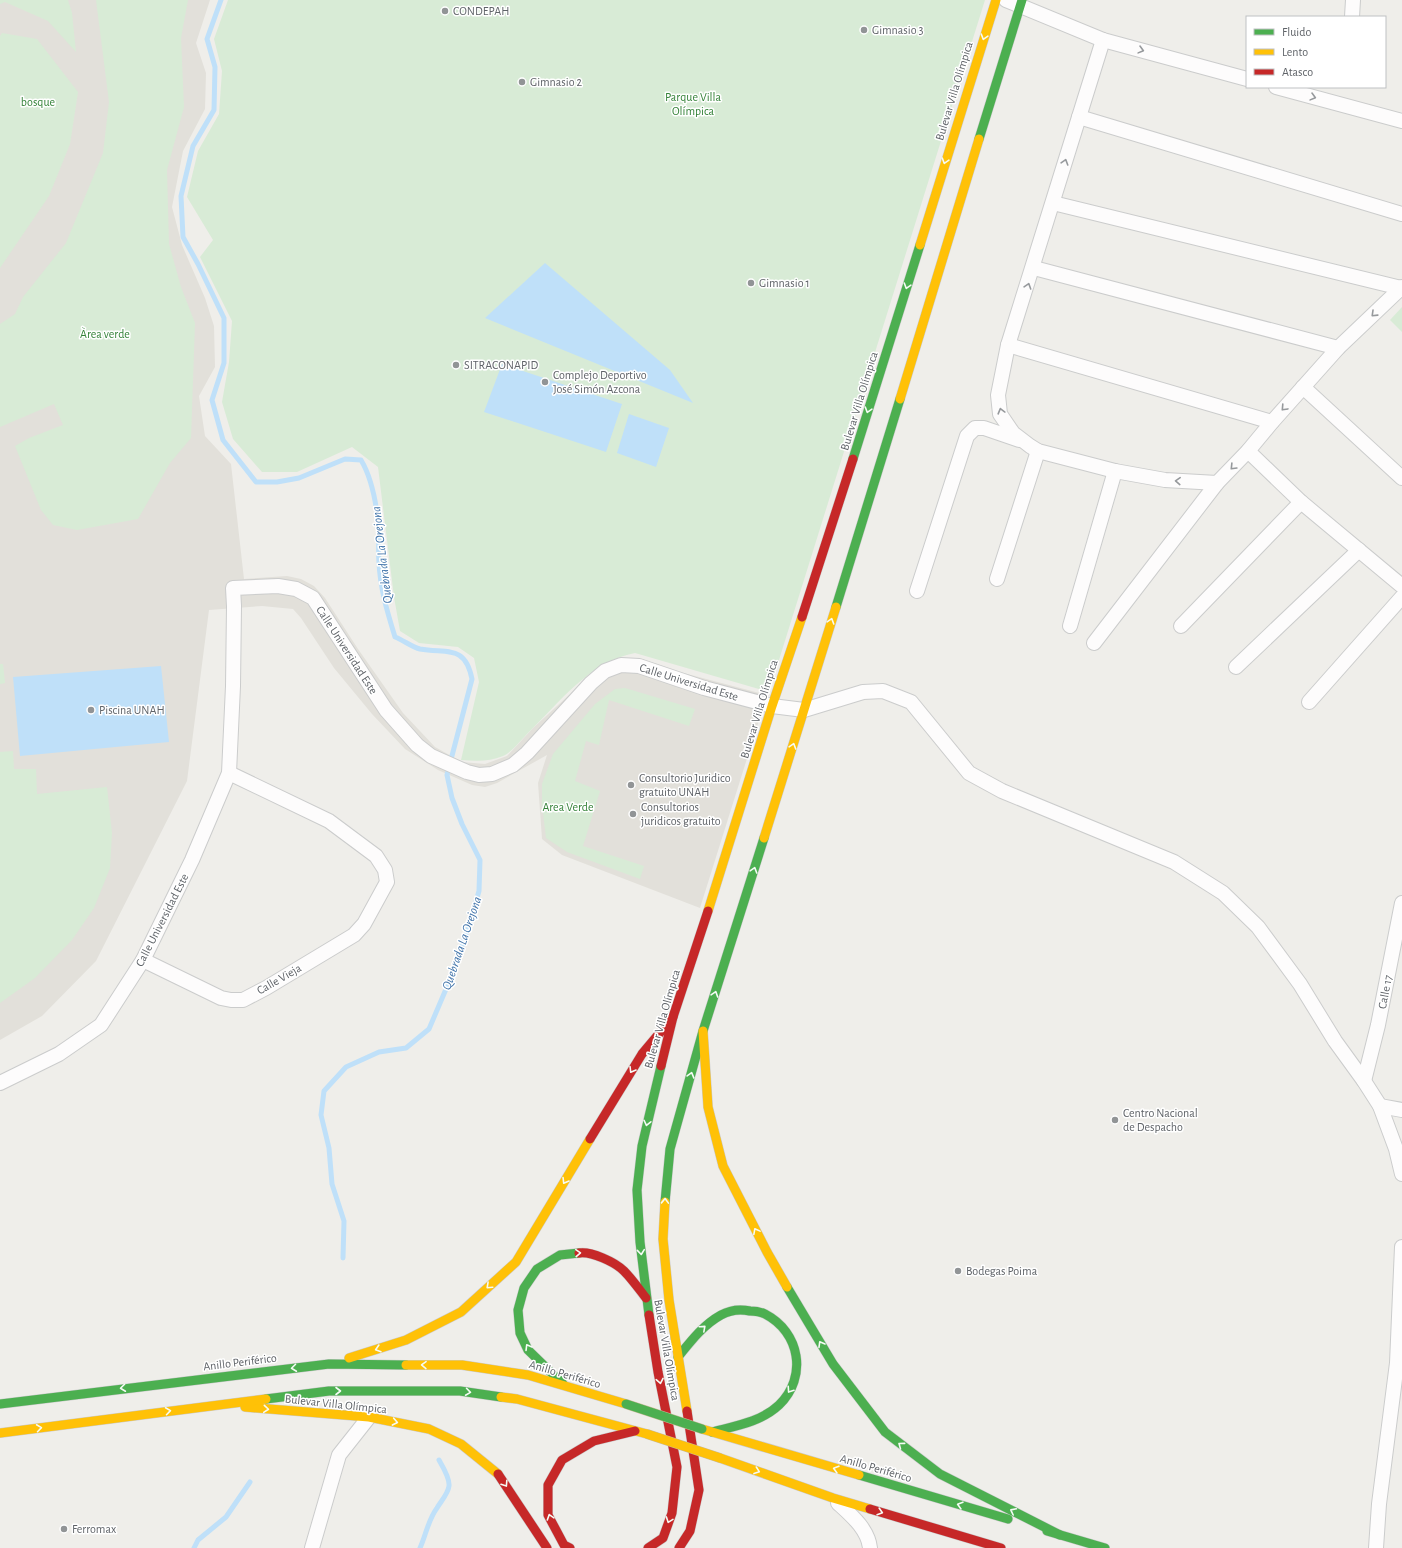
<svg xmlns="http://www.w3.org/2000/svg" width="1402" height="1548" viewBox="0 0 1402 1548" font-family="'Alegreya Sans',sans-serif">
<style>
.education{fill:#e2e0da}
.green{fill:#d8ebd6}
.water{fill:#bfe0f9}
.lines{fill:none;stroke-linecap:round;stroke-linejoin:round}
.stream{stroke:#bfe0f9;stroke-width:5}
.street-casing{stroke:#cbcccc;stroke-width:16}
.fast-casing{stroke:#cacacb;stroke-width:10}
.slow-casing{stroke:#cacacb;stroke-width:10}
.jam-casing{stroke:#cacacb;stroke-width:10}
.street{stroke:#fdfcfc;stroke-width:14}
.fast{stroke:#4caf50;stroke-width:9}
.slow{stroke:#ffc107;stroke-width:9}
.jam{stroke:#c62828;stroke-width:9}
.fast-bridge-casing{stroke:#c8b996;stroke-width:10;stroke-linecap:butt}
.slow-bridge-casing{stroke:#c8b996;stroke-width:10;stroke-linecap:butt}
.fast-bridge{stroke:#4caf50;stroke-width:9}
.slow-bridge{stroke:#ffc107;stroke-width:9}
.oneway{stroke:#f6fbf6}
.oneway2{stroke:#96999c}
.poi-dot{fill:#919496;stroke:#fff;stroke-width:1.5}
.labels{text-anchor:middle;stroke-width:3;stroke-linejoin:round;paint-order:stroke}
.poi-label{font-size:12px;fill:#5f6368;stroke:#fff;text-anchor:start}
.street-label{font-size:12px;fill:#5f6368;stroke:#fff}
.park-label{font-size:12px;fill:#348238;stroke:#fff}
.water-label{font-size:13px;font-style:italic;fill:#4174aa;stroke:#fff}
</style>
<rect width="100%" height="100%" fill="#efeeea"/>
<path class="education" d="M0,0H210L196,43L206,73L205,109L183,151L172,207L182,245L205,298L214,326L215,367L199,396L205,436L231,464L244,579L287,576L301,579L314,586L325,598L358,649L403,713L435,747L462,762L485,764L507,756L533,728L592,674L638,661L767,695L700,908L562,855L542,839L538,783L547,755L497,783L485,787L472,785L438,770L405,749L372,714L334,668L301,618L293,609L262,606L209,610L187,781L96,961L42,1016L0,1040Z"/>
<g class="green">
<path d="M0,0H68L72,13L76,52L48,21L5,2L0,4Z"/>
<path d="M96,0H188L181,38L184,107L167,170L169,244L181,287L195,323L191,438L170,463L138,519L77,530L53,525L41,510L15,446L29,438L63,425L54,404L0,427V324L15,314L23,297L66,243L103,153L109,102Z"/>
<path d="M228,0H985L769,692L635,653C590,661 559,703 528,733C522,739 511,753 503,756C489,762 476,761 461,760L479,682L474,658L458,647L419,643L400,631L394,597L378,467L352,447L297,472H262L233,439L222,402L229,362L232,321L200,257L213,240L187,197L198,151L219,114L222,71L214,39Z"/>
<path d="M2,33L37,39L78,92L70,144L49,196L0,268V36Z"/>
<path d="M1402,307V332L1390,320Z"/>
<path d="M0,664H3L5,683L0,684Z"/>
<path d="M625,688L695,709L689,726L609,700L599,745L586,741L575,781L600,791L583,846L644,866L640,879L567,852L546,838L542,804V784L553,754L595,704L615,689Z"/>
<path d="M13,751L14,769H36L37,794L107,787L112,833L110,868L94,908L72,940L35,978L0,1003V752Z"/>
</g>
<g class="water">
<path d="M545,263L670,370L693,403L485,318Z"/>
<path d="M502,364L622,404L606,452L484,412Z"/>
<path d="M629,414L669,428L656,467L617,453Z"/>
<path d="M161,666L169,742L20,756L13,677Z"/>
</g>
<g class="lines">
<g class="stream">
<path d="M221,0L207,39L215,67L214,110L193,146L181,196L183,237L198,264L224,318V363L212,400L223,440L256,482H277L299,478L345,459L361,460C373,480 377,507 379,531C379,541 378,551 379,562C380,588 387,611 395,637C403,640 412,647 420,649C447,654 465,644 472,679L447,775L452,798L462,824L480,860L479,891L469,925L452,975L429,1029L406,1048L379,1052L346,1067L324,1091L321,1115L329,1148L332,1184L344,1221L343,1258"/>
<path d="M194,1548L198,1540L226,1517L250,1482"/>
<path d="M420,1548C426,1535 428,1520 437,1508C441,1501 448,1494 449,1486C450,1478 443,1467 439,1460"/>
</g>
<defs>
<g id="street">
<path d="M1006,0L1103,40L1247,79"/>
<path d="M1352,17L1353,0"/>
<path d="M1103,40L1008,345L998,395L1000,414L1013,433L1030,446L1038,451L1115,471L1165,480L1217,483"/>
<path d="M1276,87L1402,121"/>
<path d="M1079,117L1402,214"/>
<path d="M1053,203L1401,288"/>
<path d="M1034,268L1338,348"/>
<path d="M1008,345L1272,422"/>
<path d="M1303,387L1402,478"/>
<path d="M1248,451L1301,502L1402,586"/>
<path d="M997,579L1038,451"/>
<path d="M917,591L967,436L975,428H984L1019,440"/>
<path d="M1070,626L1115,471"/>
<path d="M1181,626L1301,502"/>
<path d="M1094,643L1217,483L1248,451L1272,422L1338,348L1402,287"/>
<path d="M1236,667L1359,550"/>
<path d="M1309,702L1402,597"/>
<path d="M143,960L221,998L231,1000H243L266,988L354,935L364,924L387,882L385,870L376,856L329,821L229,773"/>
<path d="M1364,1081L1378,1025L1402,903"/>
<path d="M0,1083L59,1054L101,1025L143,960L192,860L229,773L233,686L234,606L233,588L278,586L296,589L313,598L386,710L417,745L431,756L467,772L479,775L492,774L513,765L527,753L591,683L605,671L621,665L639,666L704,688L772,706L804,710L863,692L883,691L911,702L969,773L1002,791L1174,862L1223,893L1258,927L1300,984L1335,1041L1364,1081L1380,1106L1396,1149L1402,1174"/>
<path d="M1380,1106L1402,1110"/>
<path d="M838,1503C851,1515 868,1529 870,1548"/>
<path d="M312,1548L339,1455L369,1417"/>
<path d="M1376,1548L1379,1504L1397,1363L1402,1247"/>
</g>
<g id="fast">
<path d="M979,139L1022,0"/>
<path d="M853,459L920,245"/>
<path d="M836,607L900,399"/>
<path d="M665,1202L670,1149L703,1031L764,838"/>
<path d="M787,1287L833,1364L885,1432L940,1474L1060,1535"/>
<path d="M649,1315L640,1242L637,1190L642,1146L661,1066"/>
<path d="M678,1357C691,1341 703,1325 721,1315C730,1310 741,1309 750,1311C755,1311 761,1312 765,1314C800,1332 808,1377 779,1405C761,1422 735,1426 712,1432"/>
<path d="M563,1384L528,1350L520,1333L518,1310L524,1288L537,1269L560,1255L579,1253"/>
<path d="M266,1399L329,1391H460L501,1397"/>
<path d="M0,1404L329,1364L406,1365"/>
<path d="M859,1475L1008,1519"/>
<path d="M1047,1531L1105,1548"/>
</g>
<g id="slow">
<path d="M920,245L996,0"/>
<path d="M900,399L979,139"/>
<path d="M764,838L836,607"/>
<path d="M708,911L772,706L802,617"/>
<path d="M703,1031L708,1107L723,1166L767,1252L787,1287"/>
<path d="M665,1202L663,1239L669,1300L687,1411"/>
<path d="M349,1358L406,1340L461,1312L516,1262L590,1139"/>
<path d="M406,1365H462L528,1375L626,1404"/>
<path d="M501,1397L517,1399L647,1434"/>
<path d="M245,1407L369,1417L429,1429L461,1444L498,1474"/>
<path d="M702,1429L859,1475"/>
<path d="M0,1433L266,1399"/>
<path d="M720,1458L833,1498L870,1509"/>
</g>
<g id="jam">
<path d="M802,617L853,459"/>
<path d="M661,1066L673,1017L708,911"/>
<path d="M590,1139L642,1054L673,1017"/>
<path d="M579,1253C591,1251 615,1262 624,1271C632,1279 639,1289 646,1298"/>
<path d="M498,1474L547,1548"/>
<path d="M870,1509L1001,1548"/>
<path d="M570,1548L564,1545L548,1515V1485L562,1460L594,1441L635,1431"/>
<path d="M648,1548L663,1538L672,1513L677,1467L658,1372L649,1315"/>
<path d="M679,1548L690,1531L699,1490L687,1411"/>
</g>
</defs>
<use href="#street" class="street-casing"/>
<use href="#fast" class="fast-casing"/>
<use href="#slow" class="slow-casing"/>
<use href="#jam" class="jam-casing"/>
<use href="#street" class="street"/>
<use href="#fast" class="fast"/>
<use href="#slow" class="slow"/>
<use href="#jam" class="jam"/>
<defs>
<path id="fast-bridge" d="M626,1404L702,1429"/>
<path id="slow-bridge" d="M647,1434L720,1458"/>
</defs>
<use href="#fast-bridge" class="fast-bridge-casing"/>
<use href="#slow-bridge" class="slow-bridge-casing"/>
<use href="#fast-bridge" class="fast-bridge"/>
<use href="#slow-bridge" class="slow-bridge"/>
</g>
<defs><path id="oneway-chevron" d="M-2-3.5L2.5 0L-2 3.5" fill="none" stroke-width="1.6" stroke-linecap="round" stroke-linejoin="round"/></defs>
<g class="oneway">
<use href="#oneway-chevron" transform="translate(984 37) rotate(107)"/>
<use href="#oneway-chevron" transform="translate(945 161) rotate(107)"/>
<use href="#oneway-chevron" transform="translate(907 286) rotate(107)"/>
<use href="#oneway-chevron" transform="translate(868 410) rotate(107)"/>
<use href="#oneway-chevron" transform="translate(831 621) rotate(-73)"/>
<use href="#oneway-chevron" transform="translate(793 746) rotate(-73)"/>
<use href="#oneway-chevron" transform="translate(754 870) rotate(-73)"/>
<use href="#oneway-chevron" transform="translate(715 994) rotate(-72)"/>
<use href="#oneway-chevron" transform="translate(632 1070) rotate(121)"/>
<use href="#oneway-chevron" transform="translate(691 1075) rotate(-74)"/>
<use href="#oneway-chevron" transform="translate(647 1123) rotate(103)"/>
<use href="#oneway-chevron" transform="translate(565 1181) rotate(121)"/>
<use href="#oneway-chevron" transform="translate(665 1201) rotate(-88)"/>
<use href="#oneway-chevron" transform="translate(756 1231) rotate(-118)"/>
<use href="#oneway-chevron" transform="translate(641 1252) rotate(84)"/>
<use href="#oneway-chevron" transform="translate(578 1253) rotate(-3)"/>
<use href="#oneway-chevron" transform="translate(489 1286) rotate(137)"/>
<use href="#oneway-chevron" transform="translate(703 1328) rotate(-42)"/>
<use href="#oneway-chevron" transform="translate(821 1344) rotate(-120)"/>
<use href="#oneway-chevron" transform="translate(528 1347) rotate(-121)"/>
<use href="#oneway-chevron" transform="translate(378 1349) rotate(163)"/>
<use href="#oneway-chevron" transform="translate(424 1365) rotate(-179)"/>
<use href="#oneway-chevron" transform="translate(294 1368) rotate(173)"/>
<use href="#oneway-chevron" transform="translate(660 1381) rotate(79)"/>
<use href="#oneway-chevron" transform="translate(123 1388) rotate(173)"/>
<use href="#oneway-chevron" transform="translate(790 1390) rotate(124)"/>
<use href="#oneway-chevron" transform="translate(338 1391)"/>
<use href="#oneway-chevron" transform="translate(468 1392) rotate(8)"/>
<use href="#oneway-chevron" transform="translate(266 1409) rotate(5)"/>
<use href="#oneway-chevron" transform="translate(168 1411) rotate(-8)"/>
<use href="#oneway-chevron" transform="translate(395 1422) rotate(11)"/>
<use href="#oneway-chevron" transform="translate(39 1428) rotate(-8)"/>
<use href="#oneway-chevron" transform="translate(901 1445) rotate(-143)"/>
<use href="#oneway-chevron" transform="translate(836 1469) rotate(-164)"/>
<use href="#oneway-chevron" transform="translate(757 1471) rotate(20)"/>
<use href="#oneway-chevron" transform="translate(505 1484) rotate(57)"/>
<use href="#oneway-chevron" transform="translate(960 1505) rotate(-164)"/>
<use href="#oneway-chevron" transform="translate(1013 1511) rotate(-153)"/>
<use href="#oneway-chevron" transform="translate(880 1512) rotate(17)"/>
<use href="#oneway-chevron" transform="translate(550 1517) rotate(-108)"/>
<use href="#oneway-chevron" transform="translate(669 1520) rotate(110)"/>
</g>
<g class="oneway2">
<use href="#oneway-chevron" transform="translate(1141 50) rotate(15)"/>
<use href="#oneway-chevron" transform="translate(1313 97) rotate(15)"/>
<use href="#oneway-chevron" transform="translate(1065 162) rotate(-73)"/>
<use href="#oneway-chevron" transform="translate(1028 286) rotate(-72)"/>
<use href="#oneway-chevron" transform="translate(1374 314) rotate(136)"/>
<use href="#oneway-chevron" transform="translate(1284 408) rotate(133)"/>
<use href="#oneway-chevron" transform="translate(1001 411) rotate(-105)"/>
<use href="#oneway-chevron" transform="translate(1233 467) rotate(134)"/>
<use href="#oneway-chevron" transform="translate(1178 481) rotate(-177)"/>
</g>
<g class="poi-dot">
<circle cx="445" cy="11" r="4"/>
<circle cx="864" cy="30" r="4"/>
<circle cx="522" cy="82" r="4"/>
<circle cx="751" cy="283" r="4"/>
<circle cx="456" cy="365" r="4"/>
<circle cx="545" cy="382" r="4"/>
<circle cx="91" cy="710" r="4"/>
<circle cx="631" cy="785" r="4"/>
<circle cx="633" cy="814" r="4"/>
<circle cx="1115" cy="1120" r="4"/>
<circle cx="958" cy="1271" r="4"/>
<circle cx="64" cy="1529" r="4"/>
</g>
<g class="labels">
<g class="poi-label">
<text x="453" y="15">CONDEPAH</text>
<text x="872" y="34">Gimnasio 3</text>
<text x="530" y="86">Gimnasio 2</text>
<text x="759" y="287">Gimnasio 1</text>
<text x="464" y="369">SITRACONAPID</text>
<text x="553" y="379">Complejo Deportivo<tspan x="553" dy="14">José Simón Azcona</tspan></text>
<text x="99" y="714">Piscina UNAH</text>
<text x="639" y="782">Consultorio Juridico<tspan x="639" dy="14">gratuito UNAH</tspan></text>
<text x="641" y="811">Consultorios<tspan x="641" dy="14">juridicos gratuito</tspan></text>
<text x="1123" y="1117">Centro Nacional<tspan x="1123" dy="14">de Despacho</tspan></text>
<text x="966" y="1275">Bodegas Poima</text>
<text x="72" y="1533">Ferromax</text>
</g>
<g class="street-label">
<text transform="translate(954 91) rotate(-73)" y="4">Bulevar Villa Olímpica</text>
<text transform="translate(859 401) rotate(-73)" y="4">Bulevar Villa Olímpica</text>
<text transform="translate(347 650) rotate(57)" y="4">Calle Universidad Este</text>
<text transform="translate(689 682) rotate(17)" y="4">Calle Universidad Este</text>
<text transform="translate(759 709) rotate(-73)" y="4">Bulevar Villa Olímpica</text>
<text transform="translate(162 920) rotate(-63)" y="4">Calle Universidad Este</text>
<text transform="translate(279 979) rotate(-30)" y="4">Calle Vieja</text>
<text transform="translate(1385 992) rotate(-79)" y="4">Calle 17</text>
<text transform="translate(662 1019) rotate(-74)" y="4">Bulevar Villa Olímpica</text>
<text transform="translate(667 1350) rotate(80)" y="4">Bulevar Villa Olímpica</text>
<text transform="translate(240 1362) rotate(-7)" y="4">Anillo Periférico</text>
<text transform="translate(565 1374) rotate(16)" y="4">Anillo Periférico</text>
<text transform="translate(336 1404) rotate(6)" y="4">Bulevar Villa Olímpica</text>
<text transform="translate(876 1468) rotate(16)" y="4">Anillo Periférico</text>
</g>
<g class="park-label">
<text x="693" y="101">Parque Villa<tspan x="693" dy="14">Olímpica</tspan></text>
<text x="38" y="106">bosque</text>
<text x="105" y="338">Àrea verde</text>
<text x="568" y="811">Area Verde</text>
</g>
<g class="water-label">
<text transform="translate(381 555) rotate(-97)" y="5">Quebrada La Orejona</text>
<text transform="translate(461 943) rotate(-71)" y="5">Quebrada La Orejona</text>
</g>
</g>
<rect x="1246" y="16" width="140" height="72" fill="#ffffff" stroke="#bfc1c3"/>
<rect x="1254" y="29" width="20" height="6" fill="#4caf50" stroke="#bfc1c3"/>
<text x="1282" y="36" font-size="12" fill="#5f6368">Fluido</text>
<rect x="1254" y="49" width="20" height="6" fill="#ffc107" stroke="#bfc1c3"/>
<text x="1282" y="56" font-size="12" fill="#5f6368">Lento</text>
<rect x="1254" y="69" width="20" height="6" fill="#c62828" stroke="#bfc1c3"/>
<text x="1282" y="76" font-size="12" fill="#5f6368">Atasco</text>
</svg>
